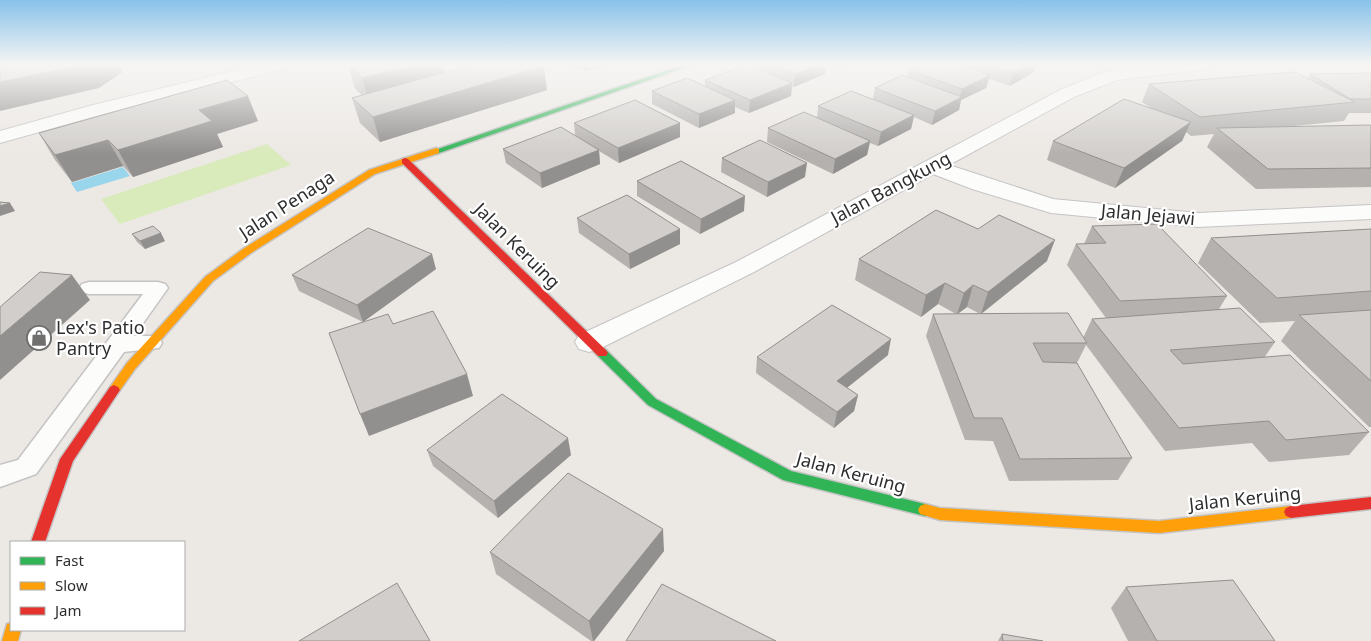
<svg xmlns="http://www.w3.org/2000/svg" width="1371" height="641" viewBox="0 0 1371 641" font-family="'Noto Sans',sans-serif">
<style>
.pitch{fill:#d9eabb}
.water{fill:#99d6ec}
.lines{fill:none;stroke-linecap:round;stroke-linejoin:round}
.lane-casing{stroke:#c5c4c5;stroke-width:3}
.street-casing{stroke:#c5c4c5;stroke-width:2}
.fast-casing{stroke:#c5c4c5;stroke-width:3}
.slow-casing{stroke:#c5c4c5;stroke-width:3}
.jam-casing{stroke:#c5c4c5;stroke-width:3}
.lane{fill:#fcfcfb;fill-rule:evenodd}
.street{fill:#fcfcfb;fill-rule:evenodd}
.fast{fill:#30b455;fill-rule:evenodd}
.slow{fill:#ff9f0a;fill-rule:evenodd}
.jam{fill:#e5322d;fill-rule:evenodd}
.wall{fill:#b4b1af;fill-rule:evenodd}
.shaded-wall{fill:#92908e}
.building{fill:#d1cecb;stroke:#92908e}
.labels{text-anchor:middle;stroke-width:4.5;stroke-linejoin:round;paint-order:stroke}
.street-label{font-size:18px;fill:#2e2e2e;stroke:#fff}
.poi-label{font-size:18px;fill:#2e2e2e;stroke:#fff;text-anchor:start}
</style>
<rect width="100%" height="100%" fill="#ece8e4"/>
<path class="pitch" d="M267,144L291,165L120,224L101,199Z"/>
<path class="water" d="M123,167L130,176L77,192L71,183Z"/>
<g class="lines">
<defs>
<path id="lane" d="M89,282H158L165,284L168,288L134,336H151L159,338L162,343L159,348L124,352L36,474L0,487V465L18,460L143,294H89L82,292L79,288L82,284Z"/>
<g id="street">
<path d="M258,65H286L284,69L107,113L0,143V131L93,105Z"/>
<path d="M1148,65H1210L1208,69L1117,80L1074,97L949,165L1053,199L1198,213L1371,205V219L1198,227L1051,213L972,189L933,174L754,272L599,349L589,352L579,349L575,342L579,335L736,262L1062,89L1107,71Z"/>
</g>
<g id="fast">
<path d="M683,65H692L439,153L436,154L432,151Z"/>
<path d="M602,349L606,350L656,399L791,471L925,504L930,506L932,510L930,514L925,516L783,480L648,405L598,356L596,353Z"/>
</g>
<g id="slow">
<path d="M436,148L439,149V153L375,174L251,253L213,281L135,369L118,393H110L108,390L127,363L205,277L243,249L369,170Z"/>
<path d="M925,504L940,508L1159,521L1291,506L1296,508L1298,512L1296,516L1291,518L1159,533L940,520L920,514L918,510L920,506Z"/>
<path d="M11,623V630H21L18,641H2L7,624Z"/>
</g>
<g id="jam">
<path d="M405,158L408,159L606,350L608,353L606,356H598L402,163V159Z"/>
<path d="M114,385L118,387L120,390L73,461L45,542H31L60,459L110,387Z"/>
<path d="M1371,497V509L1291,518L1286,516L1284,512L1286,508L1291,506Z"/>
</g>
</defs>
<use href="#lane" class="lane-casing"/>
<use href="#street" class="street-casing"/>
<use href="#fast" class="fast-casing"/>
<use href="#slow" class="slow-casing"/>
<use href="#jam" class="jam-casing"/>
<use href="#lane" class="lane"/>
<use href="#street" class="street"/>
<use href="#fast" class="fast"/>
<use href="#slow" class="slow"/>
<use href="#jam" class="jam"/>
</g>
<g class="wall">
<path d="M348,65H443L444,72L547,90L380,142L360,123L352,98L362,95L355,89Z"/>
<path d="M573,65H606L585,71Z"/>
<path d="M755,65H826L825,74L794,87L792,86L791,96L749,113L735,107V113L699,128L652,104V91L705,86V80L755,67Z"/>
<path d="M829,65H847L838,68Z"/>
<path d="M920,65H1036L1034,72L1010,86L989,79L986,88L961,100L959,110L932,125L914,117L911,129L878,146L870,143L867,155L833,174L767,142L768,128L817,118L818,106L873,99L875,88L907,77L909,70Z"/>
<path d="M1371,73V113H1349L1344,121L1284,127L1371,126V187L1256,189L1207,147L1214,134L1191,136L1186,132L1182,141L1115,188L1047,160L1053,141L1151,108L1142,102L1149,84L1307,78L1310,74Z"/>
<path d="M258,121L217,134L223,147L133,177L123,166L72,182L55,160L39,133Z"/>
<path d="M574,123H680V137L619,163L599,151L600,164L542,188L506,163L503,149L575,136Z"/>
<path d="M722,158L805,177L767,197L721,172Z"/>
<path d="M637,181L744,211L700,234L637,196Z"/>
<path d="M577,218L680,244L630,269L579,233Z"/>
<path d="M1092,226L1227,296L1219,309L1275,342L1264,358L1369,432L1349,455L1269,462L1252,443L1165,451L1086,345L1077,363L1132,458L1118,480L1009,481L993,441L965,440L926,336L933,314H956L938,304L921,317L855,280L859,259L1047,261L981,314L1083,338L1092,319L1106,318L1067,265L1076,244H1084ZM967,307L980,314H958Z"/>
<path d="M1371,229V427H1369L1281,341L1295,321L1260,323L1198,263L1211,238Z"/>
<path d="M132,234L165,241L145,249L137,242Z"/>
<path d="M436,269L363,322L299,291L292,275Z"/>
<path d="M888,355L847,388L858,395L854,411L834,428L756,373L757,357Z"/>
<path d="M427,450L571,455L498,518L433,466Z"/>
<path d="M664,551L594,641H591L496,574L490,552Z"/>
<path d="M1126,587L1275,641H1128L1111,608Z"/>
<path d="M1002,634L1043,641H998Z"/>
</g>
<g class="shaded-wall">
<path d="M83,65H119L123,72L99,88L0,111V82Z"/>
<path d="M418,65H443L447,83L369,103L362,78Z"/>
<path d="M584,65H606L585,71Z"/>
<path d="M819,65H826L825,74L794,87L795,74Z"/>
<path d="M839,65H847L838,68Z"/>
<path d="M1028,65H1036L1034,72L1010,86L1013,73Z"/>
<path d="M544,66L547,90L380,142L373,117Z"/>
<path d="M990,75L986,88L961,100L959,110L932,125L935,111L959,99L962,89Z"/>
<path d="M792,83L791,96L749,113L750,100Z"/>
<path d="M248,96L258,121L217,134L223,147L133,177L118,150L199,110Z"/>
<path d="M735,100V113L699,128V114Z"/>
<path d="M914,115L911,129L878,146L881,132Z"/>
<path d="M1191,122L1182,141L1115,188L1124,168Z"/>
<path d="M680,123V137L619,163L618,148Z"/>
<path d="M108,140L123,166L72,182L55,155Z"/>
<path d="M870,141L867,155L833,174L835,159Z"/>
<path d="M599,150L600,164L542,188L540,173Z"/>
<path d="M807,163L805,177L767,197L768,182Z"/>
<path d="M745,196L744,211L700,234L701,219Z"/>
<path d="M10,203L15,211L0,216V206Z"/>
<path d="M680,229V244L630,269L629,254Z"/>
<path d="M161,233L165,241L145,249L140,241Z"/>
<path d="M1055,240L1047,261L981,314L988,292Z"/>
<path d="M432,254L436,269L363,322L357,305Z"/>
<path d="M72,275L90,300L0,380V336Z"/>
<path d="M945,283L938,304L921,317L926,295Z"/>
<path d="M973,285L967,307L957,314L964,293Z"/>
<path d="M891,339L888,355L834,398L837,381Z"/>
<path d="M467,374L473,396L369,436L360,414Z"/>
<path d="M858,395L854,411L834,428L837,412Z"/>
<path d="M568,438L571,455L498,518L494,501Z"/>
<path d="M663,529L664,551L594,641H593L589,621Z"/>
</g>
<g class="building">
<path d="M0,65H83L0,82Z"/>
<path d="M348,65H418L362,78Z"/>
<path d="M471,65H542L544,66L373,117L352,98Z"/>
<path d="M746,65H749L792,83L750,100L705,80Z"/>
<path d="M772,65H819L795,74Z"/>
<path d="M920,65H960L990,75L962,89L909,70Z"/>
<path d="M989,65H1028L1013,73Z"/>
<path d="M1295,72L1355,102L1200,117L1149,84Z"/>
<path d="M1371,73V99H1350L1310,74Z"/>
<path d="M902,75L962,97L935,111L875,88Z"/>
<path d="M687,78L735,100L699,114L652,91Z"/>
<path d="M227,80L248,96L199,110L212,121L118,150L108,140L55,155L39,133Z"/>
<path d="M851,91L914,115L881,132L818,106Z"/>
<path d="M1124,99L1191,122L1124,168L1053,141Z"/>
<path d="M635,100L680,123L618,148L574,123Z"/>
<path d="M804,112L870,141L835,159L768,128Z"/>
<path d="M1370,125L1371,126V168L1268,169L1217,128Z"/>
<path d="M561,127L599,150L540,173L503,149Z"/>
<path d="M760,140L807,163L768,182L722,158Z"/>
<path d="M681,161L745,196L701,219L637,181Z"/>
<path d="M627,195L680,229L629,254L577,218Z"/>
<path d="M0,202L10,203L0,206Z"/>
<path d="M936,210L978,229L999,215L1055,240L988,292L973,285L964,293L945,283L926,295L859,259Z"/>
<path d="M1157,224L1227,296L1120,301L1076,244L1106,243L1092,226Z"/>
<path d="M153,226L161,233L140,241L132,234Z"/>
<path d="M368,228L432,254L357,305L292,275Z"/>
<path d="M1371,229V291L1277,298L1211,238Z"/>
<path d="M40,272L72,275L0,336V307Z"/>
<path d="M832,305L891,339L837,381L858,395L837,412L757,357Z"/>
<path d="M1240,308L1275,342L1170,350L1183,364L1290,355L1369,432L1286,440L1269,421L1179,428L1092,319Z"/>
<path d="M1371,310V381L1299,315Z"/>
<path d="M433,311L467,374L360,414L329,333L388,314L393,324Z"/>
<path d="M1068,313L1087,343H1033L1043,362L1077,363L1132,458L1020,459L1002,418H974L933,314Z"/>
<path d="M502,394L568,438L494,501L427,450Z"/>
<path d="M568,473L663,529L589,621L490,552Z"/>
<path d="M1233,580L1275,641H1157L1126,587Z"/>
<path d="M397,583L430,641H299Z"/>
<path d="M662,584L776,641H626Z"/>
<path d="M1002,634L1043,641H1003Z"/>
</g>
<linearGradient id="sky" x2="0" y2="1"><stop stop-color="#88c2ea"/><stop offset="0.42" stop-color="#f6f5f3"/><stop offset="1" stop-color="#f6f5f3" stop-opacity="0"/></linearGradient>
<rect width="1371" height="154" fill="url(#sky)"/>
<defs>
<symbol id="shop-ring" viewBox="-11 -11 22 22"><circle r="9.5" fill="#fff" stroke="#706f6e" stroke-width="1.5"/><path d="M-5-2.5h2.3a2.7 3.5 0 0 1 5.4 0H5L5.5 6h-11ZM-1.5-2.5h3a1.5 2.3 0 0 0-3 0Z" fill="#706f6e"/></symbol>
</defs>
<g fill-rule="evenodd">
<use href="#shop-ring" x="25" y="324" width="28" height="28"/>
</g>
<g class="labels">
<g class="street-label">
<text transform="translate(891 188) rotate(-28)" y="6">Jalan Bangkung</text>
<text transform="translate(287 205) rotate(-33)" y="6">Jalan Penaga</text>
<text transform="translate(1148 215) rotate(5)" y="6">Jalan Jejawi</text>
<text transform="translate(517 246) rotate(45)" y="6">Jalan Keruing</text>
<text transform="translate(851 473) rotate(15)" y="6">Jalan Keruing</text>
<text transform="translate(1245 499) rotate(-6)" y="6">Jalan Keruing</text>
</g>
<g class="poi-label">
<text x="56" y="334">Lex's Patio<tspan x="56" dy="21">Pantry</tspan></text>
</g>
</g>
<rect x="10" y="541" width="175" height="90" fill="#ffffff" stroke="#ababab"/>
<rect x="20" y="557" width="25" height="8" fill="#30b455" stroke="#ababab"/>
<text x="55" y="566" font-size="15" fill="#2e2e2e">Fast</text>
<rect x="20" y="582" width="25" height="8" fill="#ff9f0a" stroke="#ababab"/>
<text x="55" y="591" font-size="15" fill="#2e2e2e">Slow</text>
<rect x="20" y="607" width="25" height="8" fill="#e5322d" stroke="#ababab"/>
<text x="55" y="616" font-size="15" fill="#2e2e2e">Jam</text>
</svg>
